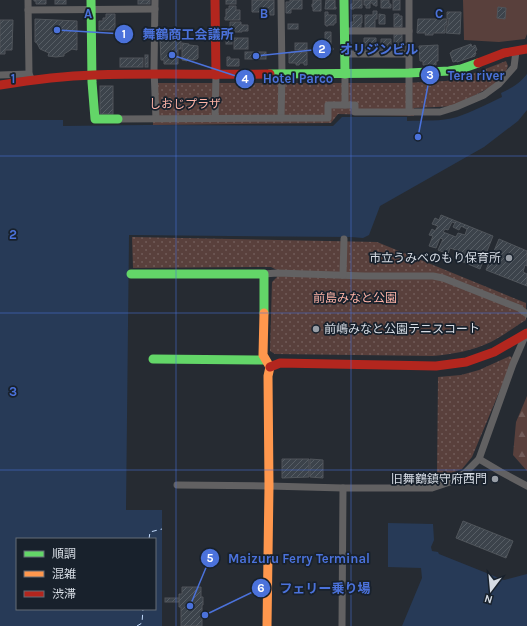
<svg xmlns="http://www.w3.org/2000/svg" width="527" height="626" viewBox="0 0 527 626" font-family="Karla,'Noto Sans JP',sans-serif">
<style>
.green{fill:#59403c}
.forest{fill:url(#forest-firs)}
.park{fill:url(#park-dots)}
.water{fill:#273a57;fill-rule:evenodd}
.lines{fill:none;stroke-linecap:round;stroke-linejoin:round}
.ferry{stroke:#c2dafc;stroke-width:1;stroke-dasharray:5 4;stroke-linecap:butt}
.building{fill:url(#building-hatch);stroke:#50555b;fill-rule:evenodd}
.street{stroke:#626162;stroke-width:7}
.fast{stroke:#63d668;stroke-width:9}
.slow{stroke:#ff974d;stroke-width:9}
.jam{stroke:#b3261e;stroke-width:9}
.grid{fill:none;stroke:#4b72db;stroke-width:1;stroke-opacity:0.55}
.poi-dot{fill:#989ea6;stroke:#18212c;stroke-width:1.5}
.labels{text-anchor:middle;stroke-width:3.5;stroke-linejoin:round;paint-order:stroke}
.park-label{font-size:12px;fill:#fdb3a6;stroke:#18212c}
.poi-label{font-size:12px;fill:#d6dce4;stroke:#18212c;text-anchor:end}
.grid-label{font-size:13px;text-anchor:middle;font-weight:bold;fill:#4b72db;stroke:#18212c;stroke-width:3.5;stroke-linejoin:round;paint-order:stroke}
.leader{fill:none;stroke:#4b72db;stroke-width:1.5}
.callout-dot{fill:#4b72db;stroke:#18212c;stroke-width:1.5}
.mark-label{font-size:12px;text-anchor:middle;font-weight:bold;fill:#fff}
.callout-label{font-size:13px;text-anchor:middle;font-weight:bold;fill:#4b72db;stroke:#18212c;stroke-width:3.5;stroke-linejoin:round;paint-order:stroke}
</style>
<defs>
<pattern id="forest-firs" width="22" height="20" patternUnits="userSpaceOnUse"><rect width="22" height="20" fill="#59403c"/><path d="M5 1l3.5 6h-7zM16 11l3.5 6h-7z" fill="#705b58"/></pattern>
<pattern id="park-dots" width="8" height="8" patternUnits="userSpaceOnUse"><rect width="8" height="8" fill="#59403c"/><path d="M2 2h.1M6 6h.1" fill="none" stroke="#705b58" stroke-width="1.8" stroke-linecap="round"/></pattern>
<pattern id="building-hatch" width="6" height="6" patternUnits="userSpaceOnUse"><rect width="6" height="6" fill="#3c434b"/><path d="M-1 1l2-2M0 6l6-6M5 7l2-2" fill="none" stroke="#575e65"/></pattern>
</defs>
<rect width="100%" height="100%" fill="#262b32"/>
<path class="green" d="M463,0H527V34L525,39L499,42L464,40Z"/>
<path class="forest" d="M527,396V471L513,455L516,422Z"/>
<g class="park">
<path d="M506,61L508,66L506,71L496,84L455,106L436,107L414,108V116L338,114L331,123L153,125L152,83H405L446,81L462,78Z"/>
<path d="M132,237L377,242L526,303V320C514,327 503,336 491,342C472,351 453,354 433,356L275,354L270,351L272,282L277,277V270L271,267L133,268Z"/>
<path d="M510,356L513,359L472,457L462,469L437,478L438,377L461,375L479,370Z"/>
</g>
<g class="water">
<path d="M527,74V110L518,121L484,147L380,206L369,235L363,238L351,237L129,235L126,510H162V626H0V120H63V126L146,125L333,126L342,117H407V121C423,120 441,122 457,117C472,112 487,104 502,97L501,93C512,88 520,83 527,74ZM17,539H155V609H17Z"/>
<path d="M388,523L433,524L434,540L431,547L432,551L438,552L439,554L504,580L527,574V626H402L422,578L421,568L388,567Z"/>
</g>
<g class="lines">
<g class="ferry">
<path d="M149,539L150,532L162,529"/>
<path d="M137,626L142,623L143,609"/>
</g>
</g>
<g class="building">
<path d="M34,0H46V4H36V1H34Z"/>
<rect x="55" y="0" width="11" height="4"/>
<rect x="138" y="0" width="12" height="4"/>
<rect x="226" y="0" width="10" height="4"/>
<path d="M252,0H274V15H270V12H252Z"/>
<path d="M290,0H302V9H291V13H286V2H290Z"/>
<path d="M313,0H321V11H313V7H312V4H313Z"/>
<path d="M326,0H335V7H336V9H325Z"/>
<path d="M353,0H362V8H354V9H351V4H353Z"/>
<path d="M364,0H377V6H375V5H373V3H370V8H366V5H364Z"/>
<path d="M381,0H389V4H391V8H381Z"/>
<rect x="393" y="0" width="7" height="10"/>
<path d="M229,6H236V10H240V20H225V17H226V9H229Z"/>
<path d="M498,7L506,8L505,19L497,18Z"/>
<path d="M373,11H377V19H375V28H365V15H373Z"/>
<path d="M325,12H328V15H336V23H334V25H328V26H326V25H325Z"/>
<path d="M447,12H461L460,34L446,33L447,26H448L449,19L447,18Z"/>
<path d="M106,14H115V30H99V21H103V18H106Z"/>
<path d="M379,14L385,15V24H379Z"/>
<path d="M394,14H399V16H402V27H394Z"/>
<path d="M353,15H362V23H361V27L351,28V22H354Z"/>
<path d="M35,19L77,21V50L72,49L64,54V56L56,57L48,56L49,53L40,49L37,43L35,42Z"/>
<path d="M418,19H447V25H445V33H433V35H425L426,33H417Z"/>
<path d="M0,20H13L12,50H5V54H0Z"/>
<path d="M230,22H241V25H248V31H242V32H230Z"/>
<rect x="288" y="24" width="10" height="5"/>
<path d="M325,32H331V48H333V50H325Z"/>
<rect x="394" y="34" width="8" height="16"/>
<rect x="226" y="35" width="6" height="9"/>
<path d="M160,38H181V49H178V64H164V60H161Z"/>
<rect x="234" y="38" width="14" height="11"/>
<path d="M364,38H376V45H374V49H366V50H364Z"/>
<path d="M381,39H391V50H378V46H381Z"/>
<path d="M182,43L189,44V45L198,46V58L197,59L193,60L188,59L187,61L182,60Z"/>
<rect x="295" y="43" width="12" height="7"/>
<path d="M471,44L472,47L475,45L477,50L475,51L476,54H475V56L457,62V61L453,62L450,53L452,52V51Z"/>
<path d="M438,45V61H436V65H423V61H420L419,46Z"/>
<rect x="245" y="52" width="21" height="7"/>
<path d="M291,52H307V65H304V63H300L299,65H296V63H289V53H291Z"/>
<rect x="145" y="55" width="3" height="12"/>
<path d="M227,57H230V59H239V66H227Z"/>
<rect x="120" y="58" width="23" height="9"/>
<rect x="100" y="86" width="13" height="28"/>
<path d="M441,215L493,236L480,269L456,259L459,251L450,248L448,254L438,250L443,239L440,238L436,248L429,246L433,236L429,235L432,229L435,231L438,226L432,224L435,218L439,220ZM452,222L455,223L453,227L459,230L461,226L467,229L465,235L458,233L456,237L443,232L445,229L448,230Z"/>
<path d="M499,239L527,251V266L525,265L523,272L527,274V286L486,270Z"/>
<path d="M282,459H309V477L282,478Z"/>
<path d="M310,459L323,460V478L310,477Z"/>
<path d="M463,521L513,541L506,558L456,538Z"/>
<path d="M182,587H201V597H203V605H202V626H181V607H179V594H182Z"/>
<rect x="165" y="598" width="14" height="4"/>
</g>
<g class="lines">
<g class="street">
<path d="M28,0L29,74L32,80"/>
<path d="M155,0L154,69L156,118"/>
<path d="M281,0L282,75L281,118"/>
<path d="M409,0V112"/>
<path d="M28,10L155,9"/>
<path d="M344,31H409"/>
<path d="M345,54H409"/>
<path d="M0,75L29,74"/>
<path d="M345,105V74"/>
<path d="M215,118L216,75"/>
<path d="M118,119L328,118V105H355V112H440L456,107L484,95L499,84L514,67L516,51"/>
<path d="M264,274L277,273L365,276H433L443,278L519,308L527,314"/>
<path d="M343,275L344,239"/>
<path d="M479,459L501,472L527,486"/>
<path d="M177,485L269,486L343,488H432L450,482L465,473L479,459L513,364L526,334"/>
<path d="M342,626L343,488"/>
</g>
<g class="fast">
<path d="M91,0L92,82L95,119H118"/>
<path d="M344,0L345,74"/>
<path d="M270,74L409,73L449,71L461,69L478,63"/>
<path d="M131,274H264V313"/>
<path d="M153,359L265,360"/>
</g>
<path class="slow" d="M264,313L263,355L270,367L268,376L269,486L267,626"/>
<g class="jam">
<path d="M215,0L216,75"/>
<path d="M478,63L504,53L527,49"/>
<path d="M0,85C31,80 62,76 94,75C152,73 211,75 270,74"/>
<path d="M270,367L280,363L436,366L466,362L494,352L527,333"/>
</g>
</g>
<path class="grid" d="M176,0V626M351,0V626M0,156H527M0,313H527M0,470H527"/>
<g class="poi-dot">
<circle cx="509" cy="258" r="4"/>
<circle cx="316" cy="329" r="4"/>
<circle cx="495" cy="479" r="4"/>
</g>
<g class="labels">
<g class="park-label">
<text x="185" y="108">しおじプラザ</text>
<text x="355" y="302">前島みなと公園</text>
</g>
<g class="poi-label">
<text x="501" y="262">市立うみべのもり保育所</text>
<text x="324" y="333" text-anchor="start">前嶋みなと公園テニスコート</text>
<text x="487" y="483">旧舞鶴鎮守府西門</text>
</g>
</g>
<g class="grid-label">
<text x="88" y="18">A</text>
<text x="264" y="18">B</text>
<text x="439" y="18">C</text>
<text x="13" y="83">1</text>
<text x="13" y="239">2</text>
<text x="13" y="396">3</text>
</g>
<path class="leader" d="M57 30L124 34M256 56L322 49M418 137L430 75M172 55L245 79M190 606L210 558M205 615L261 588"/>
<g class="callout-dot">
<circle cx="57" cy="30" r="4"/>
<circle cx="256" cy="56" r="4"/>
<circle cx="418" cy="137" r="4"/>
<circle cx="172" cy="55" r="4"/>
<circle cx="190" cy="606" r="4"/>
<circle cx="205" cy="615" r="4"/>
<circle cx="124" cy="34" r="10"/>
<circle cx="322" cy="49" r="10"/>
<circle cx="430" cy="75" r="10"/>
<circle cx="245" cy="79" r="10"/>
<circle cx="210" cy="558" r="10"/>
<circle cx="261" cy="588" r="10"/>
</g>
<g class="mark-label">
<text x="124" y="38">1</text>
<text x="322" y="53">2</text>
<text x="430" y="79">3</text>
<text x="245" y="83">4</text>
<text x="210" y="562">5</text>
<text x="261" y="592">6</text>
</g>
<g class="callout-label">
<text x="188" y="39">舞鶴商工会議所</text>
<text x="379" y="54">オリジンビル</text>
<text x="476" y="80">Tera river</text>
<text x="298" y="83">Hotel Parco</text>
<text x="299" y="563">Maizuru Ferry Terminal</text>
<text x="325" y="593">フェリー乗り場</text>
</g>
<rect x="16" y="538" width="140" height="72" fill="#18212c" stroke="#646c76"/>
<rect x="24" y="551" width="20" height="6" fill="#63d668" stroke="#646c76"/>
<text x="52" y="558" font-size="12" fill="#d6dce4">順調</text>
<rect x="24" y="571" width="20" height="6" fill="#ff974d" stroke="#646c76"/>
<text x="52" y="578" font-size="12" fill="#d6dce4">混雑</text>
<rect x="24" y="591" width="20" height="6" fill="#b3261e" stroke="#646c76"/>
<text x="52" y="598" font-size="12" fill="#d6dce4">渋滞</text>
<g transform="translate(491 590) rotate(196)" stroke="#18212c" stroke-width="3" paint-order="stroke">
<path d="M0-3L7 15L0 10L-7 15Z" fill="#d6dce4"/>
<text y="-6" font-size="11" font-weight="bold" text-anchor="middle" fill="#d6dce4">N</text>
</g>
</svg>
